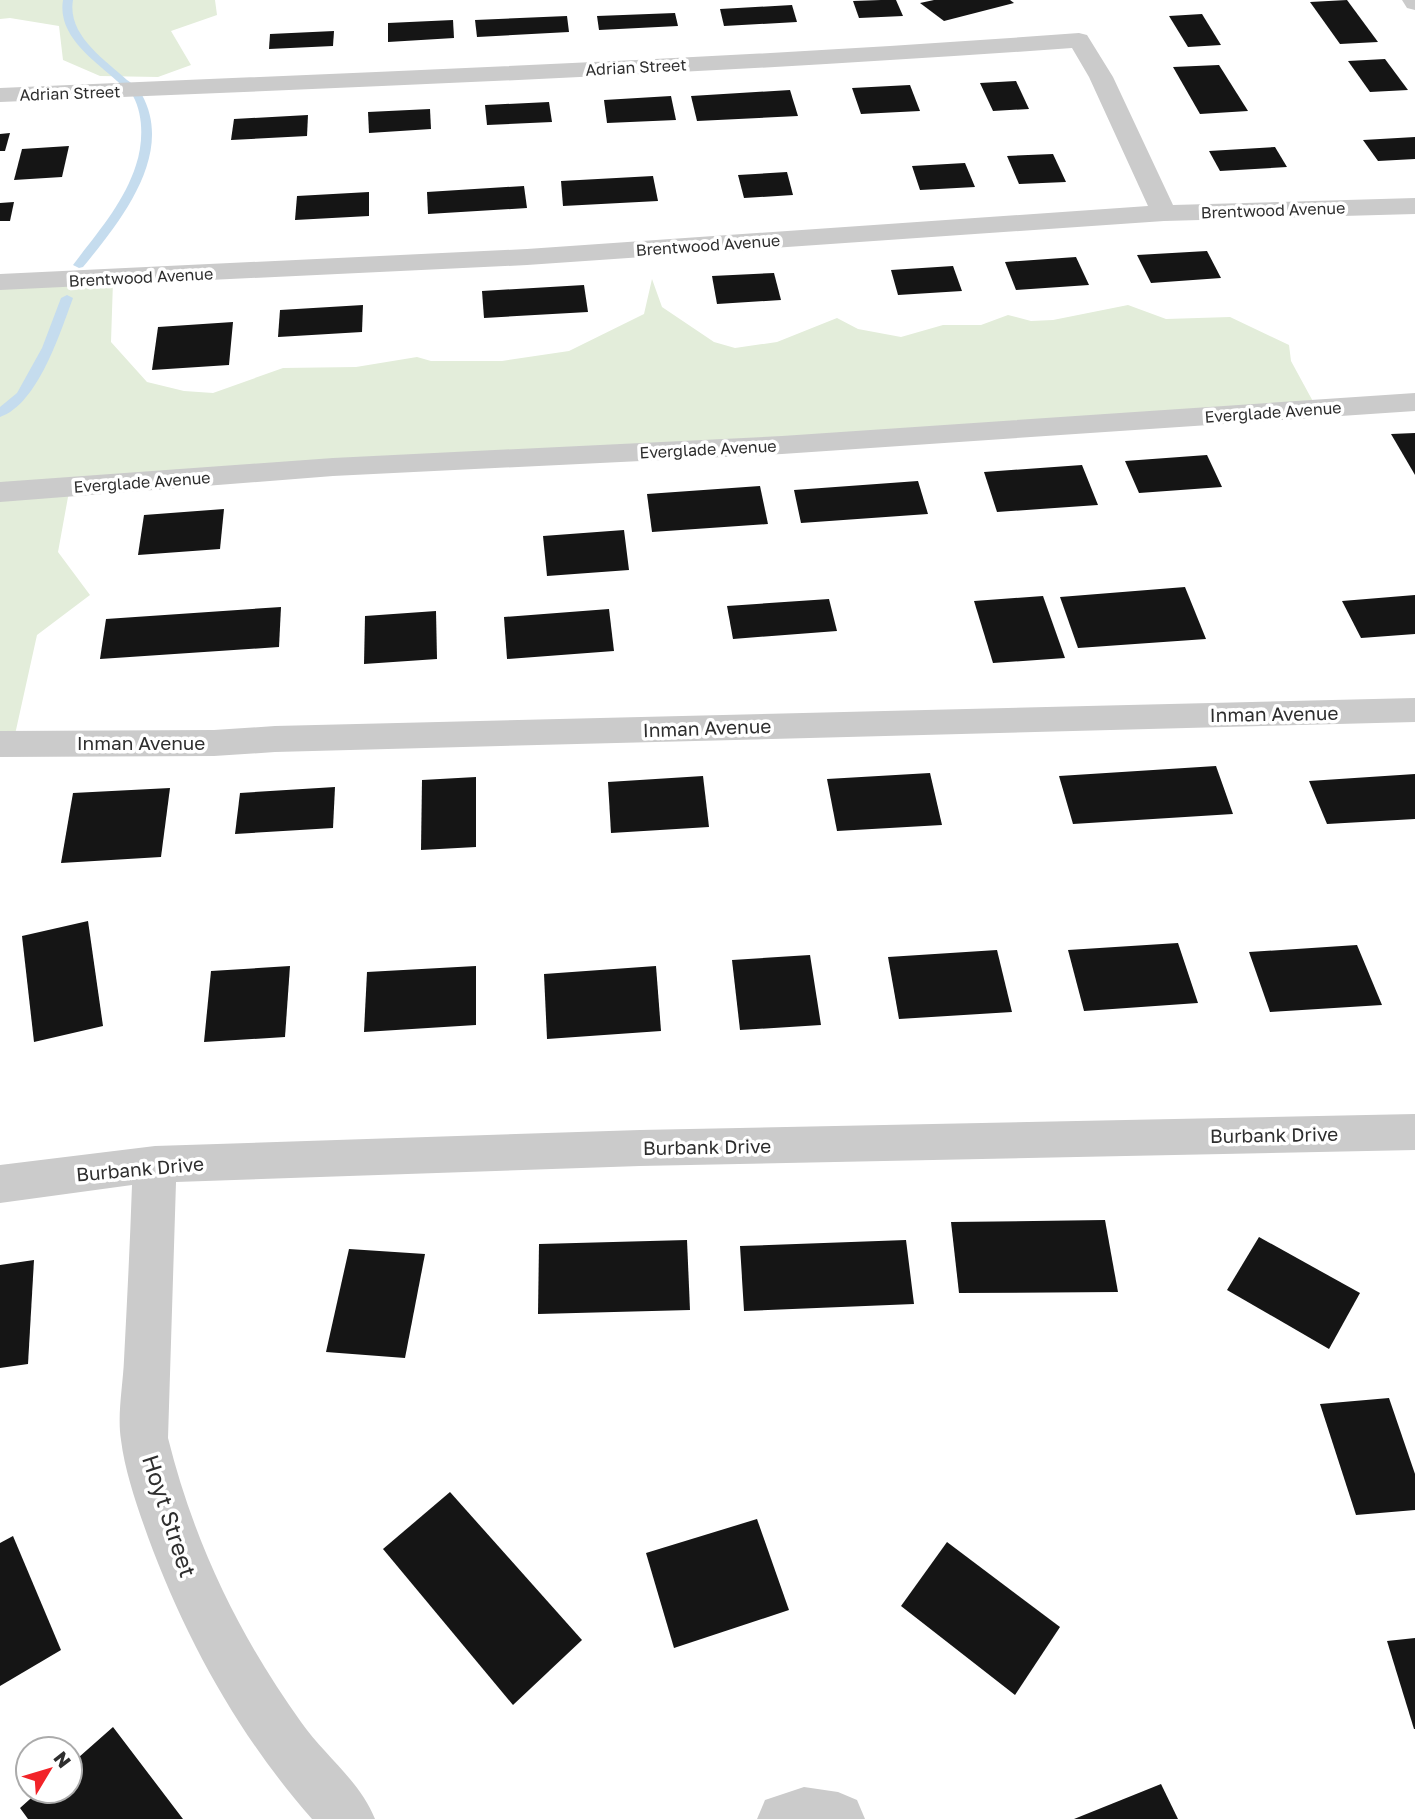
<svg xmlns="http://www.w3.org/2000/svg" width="1415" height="1819" viewBox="0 0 1415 1819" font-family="'Golos Text',sans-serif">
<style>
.green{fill:#e3edda}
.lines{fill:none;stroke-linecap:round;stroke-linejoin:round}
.stream{fill:#c5dcee;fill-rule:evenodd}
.building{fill:#151515}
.minor{fill:#cbcbcb;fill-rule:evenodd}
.labels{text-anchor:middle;stroke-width:7;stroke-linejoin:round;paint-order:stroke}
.far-street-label{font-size:16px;fill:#2e2e2e;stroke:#fff}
.street-label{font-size:19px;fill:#2e2e2e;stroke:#fff}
.near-street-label{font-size:23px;fill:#2e2e2e;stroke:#fff}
</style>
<rect width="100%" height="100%" fill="#fff"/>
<g class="green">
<path d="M0,0H215L217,15L171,31L191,65L158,77L100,76L63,60L59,26L10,18L0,19Z"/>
<path d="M652,279L662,307L714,342L735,348L777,342L837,318L858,329L901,337L943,325H981L1008,315L1031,321L1053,320L1128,305L1166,319L1230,317L1289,345L1291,361L1316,407L75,486L68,497L58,552L90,595L37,635L14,739L0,743V281H113L111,342L147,382L184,391L213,393L283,368L356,367L417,357L431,361H502L569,351L644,314Z"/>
</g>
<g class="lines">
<g class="stream">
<path d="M63,0H73C67,35 104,59 127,80C133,84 139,89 142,95C175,155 119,223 83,267L79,268L73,265C97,233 124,203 136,165C143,144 144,116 133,96C130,90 122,86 117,81C94,60 57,36 63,0Z"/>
<path d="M67,295L73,298C60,333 38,404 0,417V407L17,393L42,348L61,298Z"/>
</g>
</g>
<g class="building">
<path d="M881,0H896L903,16L859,18L853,1Z"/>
<path d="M934,0H1010L1014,3L944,21L920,3Z"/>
<path d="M1347,0L1378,42L1340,44L1310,2Z"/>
<path d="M792,5L797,22L724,26L720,9Z"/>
<path d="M675,13L678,26L599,30L597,16Z"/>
<path d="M1202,14L1221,45L1188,47L1169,16Z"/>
<path d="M567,16L569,32L477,37L475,20Z"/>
<path d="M453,20L454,38L388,42V23Z"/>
<path d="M334,31L333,46L269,49L270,34Z"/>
<path d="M1385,59L1408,90L1370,92L1348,61Z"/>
<path d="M1219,65L1248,111L1200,114L1173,67Z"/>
<path d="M1016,81L1029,109L993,111L980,83Z"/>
<path d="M910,85L920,111L861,114L852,88Z"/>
<path d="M790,90L798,116L697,121L691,96Z"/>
<path d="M671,96L676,120L607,123L604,100Z"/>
<path d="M549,102L552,122L487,125L485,105Z"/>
<path d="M430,109L431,129L369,133L368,112Z"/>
<path d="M308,115L307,136L231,140L234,119Z"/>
<path d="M10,133L5,151H0V134Z"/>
<path d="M1415,137V159L1378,161L1363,140Z"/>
<path d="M69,146L62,177L14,180L22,149Z"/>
<path d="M1275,147L1287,167L1220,171L1209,151Z"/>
<path d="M1053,154L1066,182L1019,184L1007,156Z"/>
<path d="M965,163L975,187L920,190L912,166Z"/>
<path d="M787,172L793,195L744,198L738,175Z"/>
<path d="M653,176L658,201L563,206L561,181Z"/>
<path d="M524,186L527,208L428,214L427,192Z"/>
<path d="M369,192V216L295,220L297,196Z"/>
<path d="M14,202L10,221H0V203Z"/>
<path d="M1207,251L1221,278L1151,283L1137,255Z"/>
<path d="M1076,257L1089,285L1016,290L1005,262Z"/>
<path d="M953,266L962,291L898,295L891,270Z"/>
<path d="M774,273L781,300L717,304L712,276Z"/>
<path d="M584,285L588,312L484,318L482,291Z"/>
<path d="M363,305L362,332L278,337L280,310Z"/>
<path d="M233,322L229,365L152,370L158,327Z"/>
<path d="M1415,433V475L1391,434Z"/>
<path d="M1207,455L1222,487L1139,493L1125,461Z"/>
<path d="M1082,465L1098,505L997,512L984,472Z"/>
<path d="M918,481L928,514L801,523L794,490Z"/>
<path d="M760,486L768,524L652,532L647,494Z"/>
<path d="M224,509L220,549L138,555L144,515Z"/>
<path d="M624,530L629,570L547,576L543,536Z"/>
<path d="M1185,587L1206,639L1078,648L1060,597Z"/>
<path d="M1415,595V634L1361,638L1342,601Z"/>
<path d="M1043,596L1065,658L993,663L974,601Z"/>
<path d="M829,599L837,631L733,639L727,606Z"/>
<path d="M281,607L279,647L100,659L106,619Z"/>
<path d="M609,609L614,651L507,659L504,617Z"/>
<path d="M436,611L437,659L364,664L365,616Z"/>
<path d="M1216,766L1233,814L1073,824L1059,776Z"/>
<path d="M930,773L942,825L837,831L827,779Z"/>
<path d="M1415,774V819L1327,824L1309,781Z"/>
<path d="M703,776L709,827L611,833L608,782Z"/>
<path d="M476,777V847L421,850L422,780Z"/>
<path d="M335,787L333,828L235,834L240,793Z"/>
<path d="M170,788L161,857L61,863L73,793Z"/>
<path d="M88,921L103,1026L34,1042L22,936Z"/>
<path d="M1178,943L1198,1003L1084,1011L1068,950Z"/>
<path d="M1357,945L1382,1005L1270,1012L1249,952Z"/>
<path d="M997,950L1012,1012L899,1019L888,957Z"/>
<path d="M810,955L821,1025L740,1030L732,960Z"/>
<path d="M290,966L285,1037L204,1042L211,971Z"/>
<path d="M476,966V1025L364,1032L367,972Z"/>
<path d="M656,966L661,1031L547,1039L544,974Z"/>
<path d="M1105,1220L1118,1292L959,1293L951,1222Z"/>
<path d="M1259,1237L1360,1293L1329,1349L1227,1290Z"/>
<path d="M687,1240L690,1310L538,1314L539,1244Z"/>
<path d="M906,1240L914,1304L744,1311L740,1246Z"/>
<path d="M349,1249L425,1254L405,1358L326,1352Z"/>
<path d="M34,1260L28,1364L0,1368V1265Z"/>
<path d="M1389,1398L1415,1474V1510L1356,1515L1320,1404Z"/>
<path d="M450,1492L582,1640L513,1705L383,1549Z"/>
<path d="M757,1519L789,1610L674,1648L646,1553Z"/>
<path d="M13,1536L61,1650L0,1686V1543Z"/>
<path d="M947,1542L1060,1627L1015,1695L901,1606Z"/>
<path d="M1415,1638V1729H1414L1387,1641Z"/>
<path d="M113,1727L183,1819H28L20,1808L39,1791H70V1765Z"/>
<path d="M1161,1784L1178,1819H1074Z"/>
</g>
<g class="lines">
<g class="minor">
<path d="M1402,0H1415V10L1407,8Z"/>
<path d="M1079,33L1087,35L1113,77L1173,205L1415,198V214L1164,221L527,265L0,290V274L527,249L1148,206L1089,77L1072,48C715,74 357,87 0,102V88C360,72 720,60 1079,33Z"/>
<path d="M1415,393V411L782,454L333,476L0,502V482L333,458L782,436Z"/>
<path d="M1415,698V722L275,752L214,756L0,757V731L214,730L275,726Z"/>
<path d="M1415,1114V1150L640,1166L176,1182L168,1438C194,1542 238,1634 301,1722C324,1755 360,1781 375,1819H312C239,1736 186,1640 148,1537C137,1506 125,1472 121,1440C117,1415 123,1385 124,1360C127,1302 130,1244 132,1185L0,1203V1165L155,1146L640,1130Z"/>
<path d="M804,1787L838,1792L857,1800L865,1819H757L765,1800Z"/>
</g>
</g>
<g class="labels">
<g class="far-street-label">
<text transform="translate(636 67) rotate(-3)" y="6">Adrian Street</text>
<text transform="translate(70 93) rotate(-2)" y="6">Adrian Street</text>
<text transform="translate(1273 210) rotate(-2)" y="6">Brentwood Avenue</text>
<text transform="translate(708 245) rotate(-4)" y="6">Brentwood Avenue</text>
<text transform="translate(141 277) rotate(-3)" y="6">Brentwood Avenue</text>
<text transform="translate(1273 412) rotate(-4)" y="6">Everglade Avenue</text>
<text transform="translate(708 449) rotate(-3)" y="6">Everglade Avenue</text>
<text transform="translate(142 482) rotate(-4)" y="6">Everglade Avenue</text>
</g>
<g class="street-label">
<text transform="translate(1274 714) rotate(-1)" y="7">Inman Avenue</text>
<text transform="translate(707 728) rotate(-2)" y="7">Inman Avenue</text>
<text x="141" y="750">Inman Avenue</text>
<text transform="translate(1274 1135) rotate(-1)" y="7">Burbank Drive</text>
<text transform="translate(707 1147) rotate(-1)" y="7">Burbank Drive</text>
<text transform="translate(140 1169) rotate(-5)" y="7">Burbank Drive</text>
</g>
<g class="near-street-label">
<text transform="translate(169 1516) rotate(72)" y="8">Hoyt Street</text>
</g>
</g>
<g transform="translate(49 1770) rotate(52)"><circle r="33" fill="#ffffff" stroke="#ababab" stroke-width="2"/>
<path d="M0-5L12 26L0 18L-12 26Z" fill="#f22328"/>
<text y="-10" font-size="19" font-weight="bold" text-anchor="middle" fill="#2e2e2e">N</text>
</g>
</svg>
